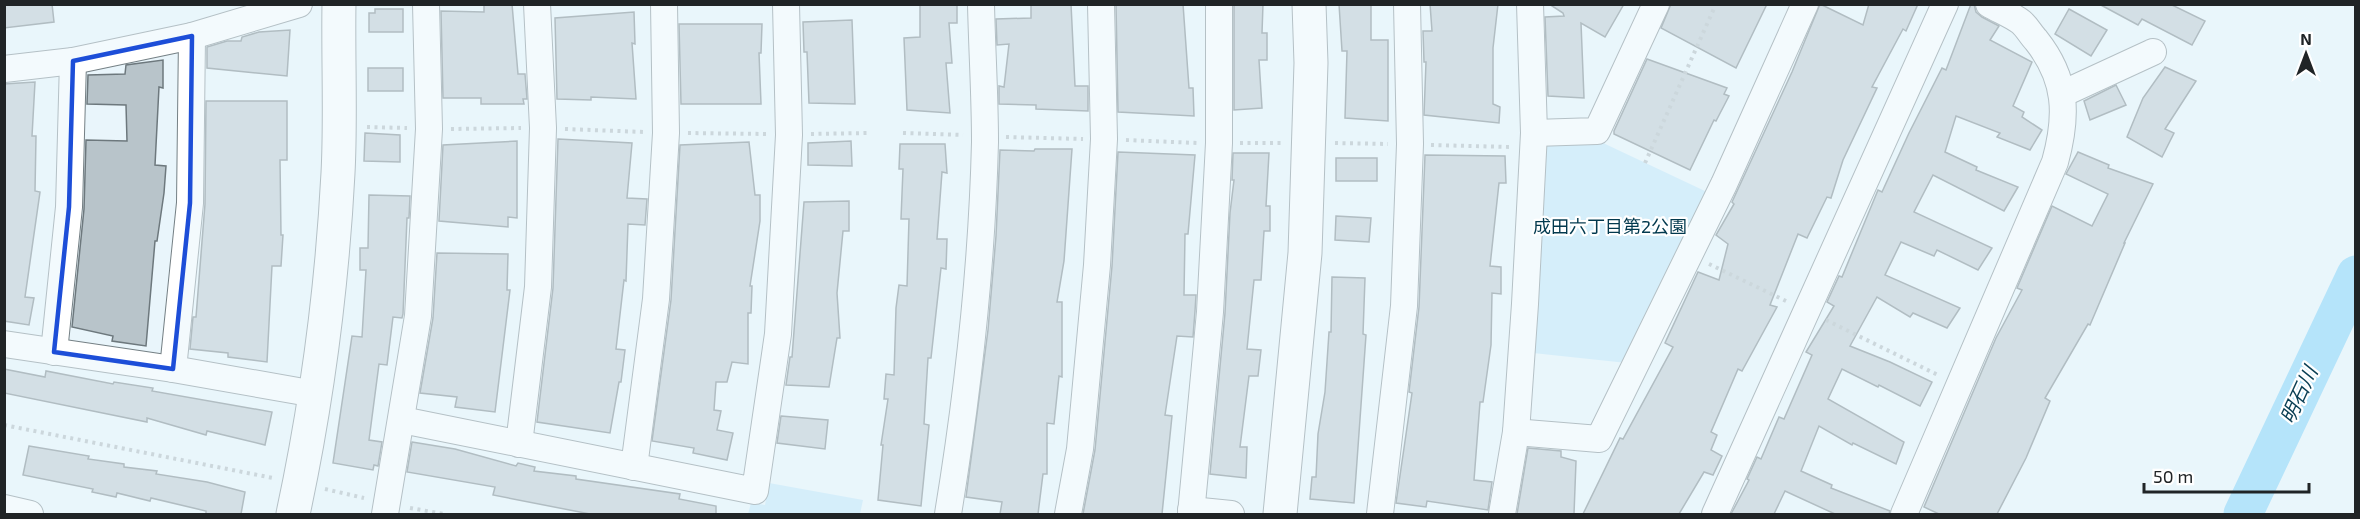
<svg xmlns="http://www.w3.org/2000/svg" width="2360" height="519" viewBox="0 0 2360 519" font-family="'Exo 2','Noto Sans JP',sans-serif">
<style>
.green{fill:#bde5f9}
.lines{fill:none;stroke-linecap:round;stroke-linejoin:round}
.river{stroke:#76cef8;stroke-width:39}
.building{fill:#b8c4ca;stroke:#6d787d;stroke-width:1.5}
.street-casing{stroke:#758085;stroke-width:28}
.secondary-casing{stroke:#758085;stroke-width:35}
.path{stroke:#a8b2b6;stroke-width:4;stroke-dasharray:3 4.5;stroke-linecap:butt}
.street{stroke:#fff;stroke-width:26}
.secondary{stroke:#fff;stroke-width:33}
.marked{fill:none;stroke:#1d4ed8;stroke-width:4.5;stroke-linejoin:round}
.labels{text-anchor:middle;stroke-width:4.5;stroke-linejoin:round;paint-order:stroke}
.park-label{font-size:18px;fill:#02394e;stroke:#fff}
.water-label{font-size:20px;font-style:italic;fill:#083e53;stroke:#fff}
</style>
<rect width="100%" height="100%" fill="#e9f5fb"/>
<g class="green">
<path d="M1552,142H1601L1707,192L1627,363L1533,353L1542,152Z"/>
<path d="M769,483L863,500L860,514H748L751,503L765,505Z"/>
</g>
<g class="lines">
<path class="river" d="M2243,514L2356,275"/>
</g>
<g class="building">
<path d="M4,4H52L54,22L4,28Z"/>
<path d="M484,4H512L518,74H525L527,99H523L524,104H481V98H443L441,11L484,12Z"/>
<path d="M920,4H957V23H949L952,63H946L950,113L907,110L904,38L920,37Z"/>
<path d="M1031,4H1071L1075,86H1088V111L1036,109V105L999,104V86L1004,87L1009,44L997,45L996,19L1031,18Z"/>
<path d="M1116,4H1183L1189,88H1193L1194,116L1118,112Z"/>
<path d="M1234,4H1263L1262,33H1267V60H1259L1262,108L1234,110Z"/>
<path d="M1339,4H1371V40H1388V121L1345,118L1347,51H1342Z"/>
<path d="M1430,4H1498L1493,48V104L1500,107L1499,123L1424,115L1426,62H1424L1423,31H1432Z"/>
<path d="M1549,4H1624L1605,37L1581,23L1584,98L1548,96L1545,17L1564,16L1563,13Z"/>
<path d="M1671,4H1767L1736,68L1661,28Z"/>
<path d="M1820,4L1863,25L1869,4H1918L1906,31L1903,29L1872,87L1877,88L1843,160L1831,198L1827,197L1807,238L1798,234L1770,305L1777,307L1742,371L1738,369L1711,432L1717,435L1711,450L1722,456L1713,475L1704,472L1679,514H1583L1620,438L1623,439L1673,347L1665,343L1698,272L1719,280L1728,244L1716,235L1734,204L1732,202L1792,72Z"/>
<path d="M1971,4H1974L1976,12L1982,17L1999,26L1990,40L2032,62L2013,106L2024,112L2022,117L2042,130L2030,150L1997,137L2000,133L1956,116L1945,152L1977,167L1976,170L2018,187L2004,211L1933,175L1914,212L1992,248L1978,270L1937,250L1934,256L1901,242L1885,275L1960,308L1947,328L1913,313L1910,317L1877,297L1850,346L1890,362L1932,382L1920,406L1879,385L1878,387L1842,369L1828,399L1904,442L1896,464L1853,443L1852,445L1819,426L1801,471L1832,485L1831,488L1890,511L1889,514H1835L1785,491L1774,514H1731L1749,480L1747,479L1757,457L1761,459L1779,417L1784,419L1812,355L1806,352L1834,306L1827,302L1839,276L1842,277L1878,190L1882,192L1909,133L1942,68L1946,70Z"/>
<path d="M2099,4H2170L2205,21L2192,45L2142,19L2138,25Z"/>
<path d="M375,9H403V32H369V13H375Z"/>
<path d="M2069,9L2107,30L2091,56L2055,34Z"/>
<path d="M634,12L635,44L632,43L636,99L591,97V100L557,99L555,18Z"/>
<path d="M852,20L855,104L809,103L807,52H804L803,22Z"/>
<path d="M679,24H762L761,53H759L761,104H681Z"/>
<path d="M290,30L287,76L207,68V47L227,41H241L242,37L259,32Z"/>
<path d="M1647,59L1727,88L1724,94L1729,96L1716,121L1714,120L1690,170L1614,134V131Z"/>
<path d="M163,60V88L159,87L155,165L166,166L164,193L157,241H155L146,346L112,341L113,336L72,327L84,209L86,140L127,141L126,105L87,104L88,75L125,74L126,65Z"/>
<path d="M2165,67L2196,81L2165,129L2174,133L2162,157L2127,137L2143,98Z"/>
<rect x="368" y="68" width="35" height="23"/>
<path d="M35,82L32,136H36L35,191L40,192L25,297L34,298L29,325L4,321V84Z"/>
<path d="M2116,85L2126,105L2090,120L2084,101Z"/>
<path d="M206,101H287V160H280L281,235H283L281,266H272L267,362L228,357V353L190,349L193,317H196L205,204Z"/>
<path d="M365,133L400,135V162L364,161Z"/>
<path d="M558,139L632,143L627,198L647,199L645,225L628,224L626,281L624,280L616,349L625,350L621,382H619L610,433L537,422L553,288Z"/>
<path d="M517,141V218L508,217V227L439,221L443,145Z"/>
<path d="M851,141L852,166L808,165V143Z"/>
<path d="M749,142L755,195H760V221L750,286H752L751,313H748V364L732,362L727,382H716L714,410L721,411L717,430L733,433L727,460L693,453L694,448L652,441L671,300L680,145Z"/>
<path d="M900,144H945L947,173L942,172L937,239H947L946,269L941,268L931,358H928L924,424L929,425L921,506L878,500L883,445H881L888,399H884L886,374L894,375L896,308L899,285L907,286L909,219H901L903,169H899Z"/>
<path d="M1035,149H1072L1064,261L1057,302H1062V377L1059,376L1054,424L1047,423V474H1043L1038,514H1000L1002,502L966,497L988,330L996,236L1000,150L1034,151Z"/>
<path d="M1118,152L1195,155L1188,234H1185L1184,295H1196L1195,311L1193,337L1177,336L1165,415L1172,416L1162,514H1083L1095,450L1112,266Z"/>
<path d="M2078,152L2109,165L2108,168L2153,184L2124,243H2125L2090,325L2088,324L2045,398L2050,401L2026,458L1997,514H1939L1924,507L1996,338L2022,290L2017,288L2052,206L2092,226L2108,194L2066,174Z"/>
<path d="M1233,153H1269L1266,206H1270V231H1264L1261,280H1254L1247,349L1261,350L1258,376H1249L1240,447H1247L1246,478L1210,474L1225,313L1230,213L1234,180H1232Z"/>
<path d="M1425,155L1505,156L1506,183H1499L1490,266L1501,267V294L1492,293L1491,345L1483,402H1480L1474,480L1492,482L1488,510L1427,501L1426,507L1396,503L1412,393L1409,392L1419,307Z"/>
<rect x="1336" y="158" width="41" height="23"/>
<path d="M369,195L410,196L409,218H407L403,314L402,318L393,317L387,365L379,364L369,440L382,442L378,466L374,465L373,470L333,463L352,336L362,337L366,270H360V248H368Z"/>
<path d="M849,201V231H843L837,293L840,338H837L829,387L786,385L790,357H792L804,202Z"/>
<path d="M1336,216L1371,218L1369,242L1335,240Z"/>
<path d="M437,253L508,254L507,290H510L495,412L455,407L457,397L420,393L433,318Z"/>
<path d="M1332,277L1365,278L1363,334L1366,335L1354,503L1310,499L1312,477H1316L1318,434L1325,392L1329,332H1331Z"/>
<path d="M4,369L45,377L46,371L113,384L114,382L153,388L152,391L272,412L265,445L207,431L206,435L147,418V422L4,393Z"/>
<path d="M781,416L828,420L825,449L777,443Z"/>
<path d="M412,442L455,449L516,466L518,463L535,467L534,471L576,476V479L680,494L679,499L716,506V514H590L493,495L495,487L407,472Z"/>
<path d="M29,446L89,456L88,459L124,464V467L157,471L156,474L207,482L245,492L241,514H206V511L151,498L150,501L117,493L116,497L92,492L93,489L23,475Z"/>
<path d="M1528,448L1561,451V457L1576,461L1574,514H1517Z"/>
</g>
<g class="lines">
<defs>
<g id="street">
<path d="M4,69L73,61L192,36L299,4"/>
<path d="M2062,94L2153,52"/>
<path d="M1534,133L1597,131L1656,4"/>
<path d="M4,344L173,369L315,394"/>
<path d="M54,352L69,207L73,61"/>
<path d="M173,369L190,203L192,36"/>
<path d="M402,420L755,491L778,334L789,135L786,4"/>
<path d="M1516,432L1599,439L1724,184L1805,4"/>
<path d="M519,444L538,287L543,128L537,4"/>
<path d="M634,467L656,299L666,133L664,4"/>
<path d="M4,508L30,514"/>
<path d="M1191,510L1231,514"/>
<path d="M385,514L418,316L429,129L426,4"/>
<path d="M948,514C968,392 982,266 985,142C985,96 982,50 981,4"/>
<path d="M1068,514L1080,449L1097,265L1104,139L1101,4"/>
<path d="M1191,514L1210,312L1219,143V4"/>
<path d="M1380,514L1404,306L1410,144L1407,4"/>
<path d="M1502,514L1516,432L1525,304L1534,133L1530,4"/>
<path d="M1715,514L1945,4"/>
<path d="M1904,514L2055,162C2068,115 2067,79 2036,40C2031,35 2027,27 2021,22C2012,15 1999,10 1989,4"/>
</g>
<g id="secondary">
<path d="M293,514C317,402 332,288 338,173C341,117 338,60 339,4"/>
<path d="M1280,514L1305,253L1311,63L1309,4"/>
</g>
</defs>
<use href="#street" class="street-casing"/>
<use href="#secondary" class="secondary-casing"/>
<g class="path">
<path d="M367,127L407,128"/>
<path d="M451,129L521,128"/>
<path d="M565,129L644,132"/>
<path d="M688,133L767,134"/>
<path d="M903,133L963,135"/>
<path d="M811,134L867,133"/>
<path d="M1006,137L1083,139"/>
<path d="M1126,140L1197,143"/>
<path d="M1240,143H1284"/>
<path d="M1335,143L1388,144"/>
<path d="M1431,145L1511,147"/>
<path d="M1645,163L1716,4"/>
<path d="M1709,264L1786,301"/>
<path d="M1826,320L1940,376"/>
<path d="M4,425L273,478"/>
<path d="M325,489L364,498"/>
<path d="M410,508L444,514"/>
</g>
<use href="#street" class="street"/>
<use href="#secondary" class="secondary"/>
</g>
<path d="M0 0H2360V519H0ZM192,36L190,203L173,369L54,352L69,207L73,61Z" fill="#e9f5fb" fill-opacity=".55" fill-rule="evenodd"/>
<path class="marked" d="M192,36L190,203L173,369L54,352L69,207L73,61Z"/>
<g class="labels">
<g class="park-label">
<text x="1610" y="233">成田六丁目第2公園</text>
</g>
<g class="water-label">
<text transform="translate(2299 395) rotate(-65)" y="7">明石川</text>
</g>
</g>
<rect width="2360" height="519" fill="none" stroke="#202426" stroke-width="12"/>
<g transform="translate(2306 54)" stroke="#ffffff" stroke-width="4.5" paint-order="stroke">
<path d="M0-4.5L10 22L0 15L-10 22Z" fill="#202426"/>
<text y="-9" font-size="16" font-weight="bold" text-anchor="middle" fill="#202426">N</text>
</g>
<path d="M2144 483v9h165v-9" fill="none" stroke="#202426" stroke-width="3"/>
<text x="2153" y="483" font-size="18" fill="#202426" stroke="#ffffff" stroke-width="4.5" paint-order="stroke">50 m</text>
</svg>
